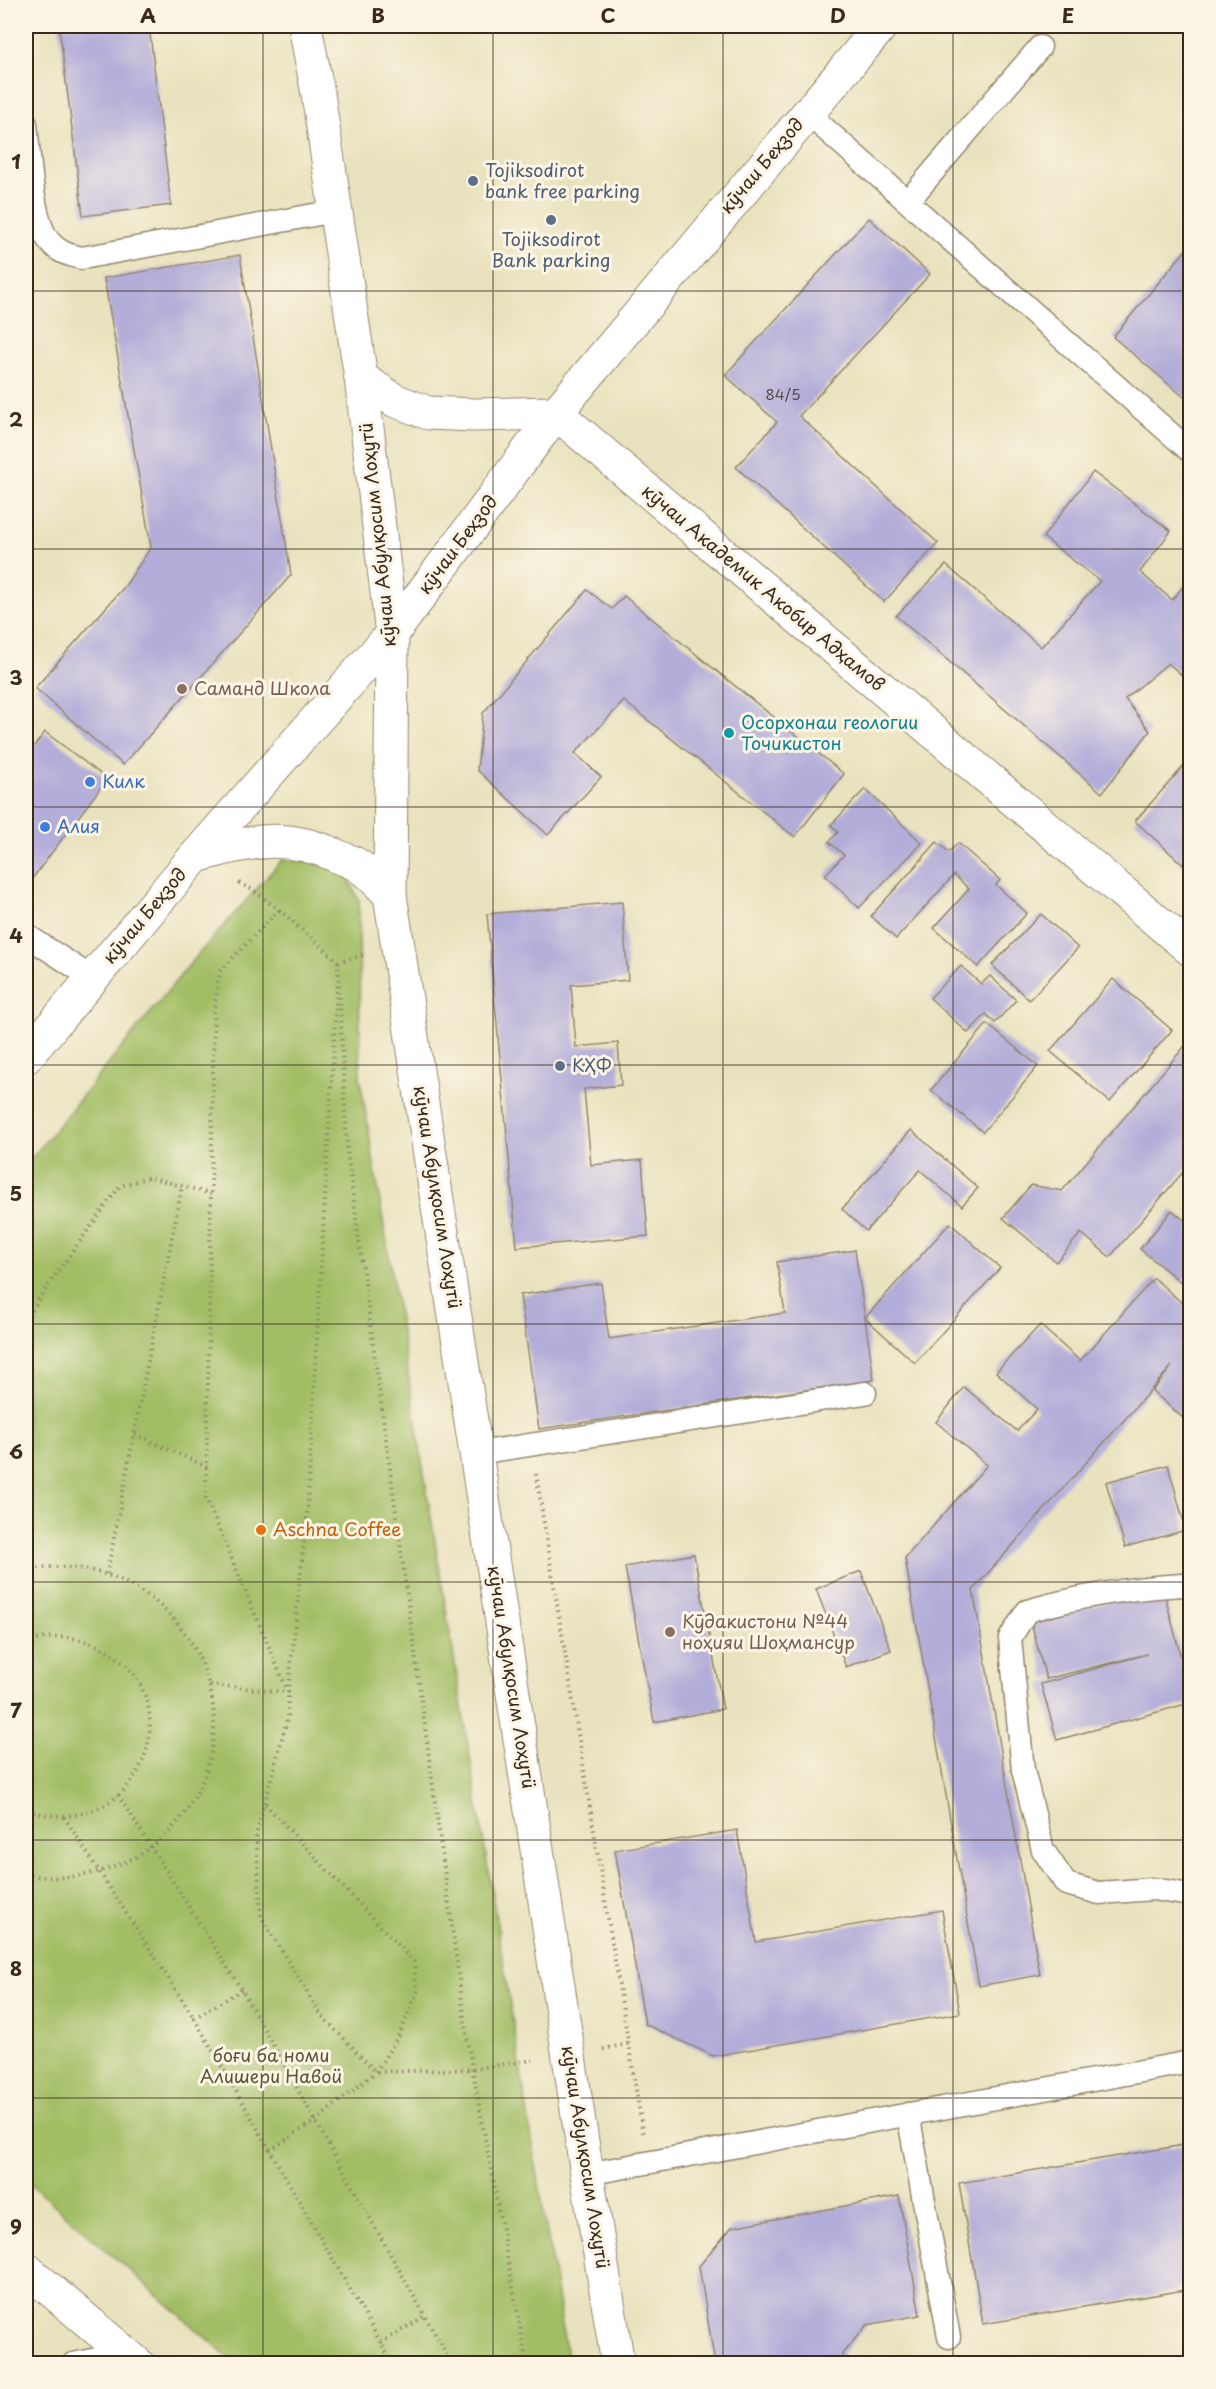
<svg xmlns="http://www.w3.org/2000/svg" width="1216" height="2389" viewBox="0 0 1216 2389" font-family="'Playpen Sans',sans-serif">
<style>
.green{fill:#a2be65;stroke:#6e7442;stroke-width:1.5}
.building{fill:#b3add9}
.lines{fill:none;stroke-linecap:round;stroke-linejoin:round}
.service-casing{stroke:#92866e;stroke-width:25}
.minor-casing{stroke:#92866e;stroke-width:35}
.tertiary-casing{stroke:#92866e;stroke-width:35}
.path{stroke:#92866e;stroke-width:4;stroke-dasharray:1.5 4.5;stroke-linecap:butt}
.service{stroke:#fff;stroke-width:22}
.minor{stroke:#fff;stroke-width:33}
.tertiary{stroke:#fff;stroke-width:33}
.grid{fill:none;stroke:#3b2a1e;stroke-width:1.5;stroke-opacity:0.55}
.service-dot{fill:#5c6f8a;stroke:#fcf5e5;stroke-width:2}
.education-dot{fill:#8d6e63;stroke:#fcf5e5;stroke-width:2}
.culture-dot{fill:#0f9aa8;stroke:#fcf5e5;stroke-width:2}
.shop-dot{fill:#3f7fe0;stroke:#fcf5e5;stroke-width:2}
.food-dot{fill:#e8710a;stroke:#fcf5e5;stroke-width:2}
.labels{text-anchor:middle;stroke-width:6;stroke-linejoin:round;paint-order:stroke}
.number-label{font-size:15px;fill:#594b4d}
.street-label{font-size:18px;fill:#3b2a1e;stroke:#fcf5e5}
.service-label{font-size:18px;fill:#4e5e75;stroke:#fcf5e5;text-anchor:start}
.education-label{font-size:18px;fill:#785e54;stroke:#fcf5e5;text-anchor:start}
.culture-label{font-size:18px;fill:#0d838f;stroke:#fcf5e5;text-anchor:start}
.shop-label{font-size:18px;fill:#366cbe;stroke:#fcf5e5;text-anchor:start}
.food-label{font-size:18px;fill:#c56008;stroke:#fcf5e5;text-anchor:start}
.park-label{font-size:18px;fill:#5a5633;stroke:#fcf5e5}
.neatline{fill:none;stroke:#3b2a1e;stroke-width:2}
.grid-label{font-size:20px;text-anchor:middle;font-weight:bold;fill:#3b2a1e}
</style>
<rect width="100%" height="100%" fill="#fcf5e5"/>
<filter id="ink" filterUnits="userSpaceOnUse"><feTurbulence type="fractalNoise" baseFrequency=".0167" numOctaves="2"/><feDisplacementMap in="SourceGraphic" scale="12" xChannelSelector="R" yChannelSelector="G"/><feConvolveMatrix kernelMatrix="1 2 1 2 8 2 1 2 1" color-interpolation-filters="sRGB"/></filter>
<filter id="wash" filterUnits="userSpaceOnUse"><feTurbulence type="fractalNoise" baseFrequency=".008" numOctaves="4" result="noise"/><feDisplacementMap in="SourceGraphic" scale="24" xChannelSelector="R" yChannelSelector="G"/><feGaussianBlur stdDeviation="1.35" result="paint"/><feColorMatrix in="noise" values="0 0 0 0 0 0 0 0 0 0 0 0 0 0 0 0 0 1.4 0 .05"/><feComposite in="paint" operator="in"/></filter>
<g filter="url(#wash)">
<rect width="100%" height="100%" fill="#e9e2be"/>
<path class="green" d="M282,860L315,861L345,871L359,901L360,1078L568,2363H235L26,2180V1165L190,964Z"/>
<g id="blocks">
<g class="building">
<path d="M59,26H149L171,205L83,216Z"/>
<path d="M869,218L930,274L799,416L938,543L884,602L736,467L777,422L725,375Z"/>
<path d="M1190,245V402L1113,337Z"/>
<path d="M240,255L291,575L123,765L35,688L125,586L151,547L104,278Z"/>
<path d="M1093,472L1171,531L1140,572L1172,600L1190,578V682L1168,663L1125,699L1150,731L1102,793L896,616L946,565L1041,647L1100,581L1043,537Z"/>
<path d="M587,590L612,609L624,596L844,774L795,837L624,701L575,753L601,777L548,835L477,770L483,713Z"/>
<path d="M45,732L107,779L26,887V757Z"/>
<path d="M1190,759V871L1135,821Z"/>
<path d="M865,789L922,843L859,908L825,875L844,855L829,842L838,832L831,825Z"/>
<path d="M937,842L949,852L958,843L1000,880L996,885L1027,913L978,967L934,928L969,889L954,875L896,939L871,916Z"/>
<path d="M622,902L628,980L571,985L576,1047L618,1043L621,1085L584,1089L591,1165L642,1160L648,1236L517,1247L487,914Z"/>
<path d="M1041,914L1078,948L1029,1000L992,965Z"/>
<path d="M961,966L981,984L990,976L1016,1000L995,1023L986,1014L968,1033L930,998Z"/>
<path d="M1113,979L1172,1030L1110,1102L1050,1051Z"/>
<path d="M987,1024L1038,1066L983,1132L931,1090Z"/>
<path d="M1190,1040V1164L1110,1257L1081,1233L1056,1262L1003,1218L1031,1185L1062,1191Z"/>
<path d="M911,1130L978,1188L962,1206L920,1170L866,1231L842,1209Z"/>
<path d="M1172,1210L1190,1225V1273L1182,1283L1140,1249Z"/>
<path d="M950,1223L1000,1268L915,1363L865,1318Z"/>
<path d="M855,1250L874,1380L539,1429L520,1295L601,1283L609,1339L785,1313L777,1262Z"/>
<path d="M1154,1278L1190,1310V1424L1152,1391L1172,1366L973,1590L1040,1975L979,1986L905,1558L987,1465L936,1422L964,1387L1017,1431L1037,1409L996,1372L1040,1325L1080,1361Z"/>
<path d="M1168,1465L1186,1530L1125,1547L1106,1482Z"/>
<path d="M694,1554L723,1709L654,1722L625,1567Z"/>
<path d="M861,1571L891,1650L846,1667L816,1589Z"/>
<path d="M1163,1588L1190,1692V1703L1057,1740L1041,1684L1147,1654L1046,1679L1031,1622Z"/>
<path d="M737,1830L756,1942L942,1910L960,2013L713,2056L645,2024L615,1850Z"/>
<path d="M1190,2144V2289L983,2324L959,2183Z"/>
<path d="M899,2196L920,2315L867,2325L842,2354L844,2364H715L699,2266L732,2227Z"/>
</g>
</g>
</g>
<g filter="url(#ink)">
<use href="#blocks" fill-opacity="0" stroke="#92866e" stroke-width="1.5"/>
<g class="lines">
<defs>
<g id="service">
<path d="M807,113L1190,451"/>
<path d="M26,124C29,152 32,222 50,242C59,253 69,255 82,258L335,211"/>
<path d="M908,201L1040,47"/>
<path d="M26,935L92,978"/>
<path d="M477,1453L865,1393"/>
<path d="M1182,1585C1130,1588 1076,1597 1027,1611L1010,1638L1023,1770L1043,1850L1066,1884L1099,1893L1153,1889L1190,1895"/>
<path d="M908,2114L949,2337"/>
<path d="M587,2174L1190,2062"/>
<path d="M73,2364L126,2353"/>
</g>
<path id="minor" d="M556,413L1190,949"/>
<g id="tertiary">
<path d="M305,26L318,94L361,378L392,634L390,895L587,2174L618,2364"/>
<path d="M361,378L394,400L428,413L475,415L556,413"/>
<path d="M196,856C251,841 286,832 339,857C346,860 354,862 360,867C371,874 381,886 390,895"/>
<path d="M26,1057L193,859L392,634L556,413L881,26"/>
<path d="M26,2269L138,2364"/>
</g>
</defs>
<use href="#service" class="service-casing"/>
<use href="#minor" class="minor-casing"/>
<use href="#tertiary" class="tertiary-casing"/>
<g class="path">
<path d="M239,883L253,890L279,910L220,971L214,1010L206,1498L288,1692V1716L256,1835L261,1917L321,2015L376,2072L472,2069L533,2060"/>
<path d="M279,910L338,961L347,1151L468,2045L527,2364"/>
<path d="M338,962L363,955"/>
<path d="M26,1321L44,1291L120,1186L149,1177L211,1194"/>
<path d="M135,1434L207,1467"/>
<path d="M536,1474L643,2133"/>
<path d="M26,1570C166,1543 268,1699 183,1815C166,1838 142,1857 115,1866C86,1877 56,1881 26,1874"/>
<path d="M107,1574L182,1186"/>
<path d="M26,1644C43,1635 70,1636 88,1642C201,1682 147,1849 26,1810"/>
<path d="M210,1685L288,1692L307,1514L337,984"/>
<path d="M118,1795L242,1990L452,2364"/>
<path d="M265,1804L414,1962L417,1992L399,2035L376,2072L315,2121L270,2150"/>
<path d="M64,1817L194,2018L393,2364"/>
<path d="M194,2018L242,1990"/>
<path d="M603,2049L628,2044"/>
<path d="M381,2343L425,2316"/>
</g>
<use href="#service" class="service"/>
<use href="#minor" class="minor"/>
<use href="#tertiary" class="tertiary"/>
</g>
</g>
<path class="grid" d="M263,26V2364M493,26V2364M723,26V2364M953,26V2364M26,291H1190M26,549H1190M26,807H1190M26,1065H1190M26,1324H1190M26,1582H1190M26,1840H1190M26,2098H1190"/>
<g class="service-dot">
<circle cx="473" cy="181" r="6"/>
<circle cx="551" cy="220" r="6"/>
<circle cx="560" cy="1066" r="6"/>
</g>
<g class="education-dot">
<circle cx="182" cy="689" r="6"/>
<circle cx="670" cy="1632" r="6"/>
</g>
<circle class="culture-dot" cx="729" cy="733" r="6"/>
<g class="shop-dot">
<circle cx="90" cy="782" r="6"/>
<circle cx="45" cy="827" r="6"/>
</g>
<circle class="food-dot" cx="261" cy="1530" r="6"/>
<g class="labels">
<g class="number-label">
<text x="783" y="400">84/5</text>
</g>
<g class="street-label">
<text transform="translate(762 166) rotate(-50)" y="6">кӯчаи Беҳзод</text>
<text transform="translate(378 535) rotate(-96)" y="6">кӯчаи Абулқосим Лоҳутӣ</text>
<text transform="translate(458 545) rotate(-53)" y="6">кӯчаи Беҳзод</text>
<text transform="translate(763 588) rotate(40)" y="6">кӯчаи Академик Акобир Адҳамов</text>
<text transform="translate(145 916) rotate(-50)" y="6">кӯчаи Беҳзод</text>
<text transform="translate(437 1197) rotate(81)" y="6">кӯчаи Абулқосим Лоҳутӣ</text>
<text transform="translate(511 1677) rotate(81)" y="6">кӯчаи Абулқосим Лоҳутӣ</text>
<text transform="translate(585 2157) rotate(81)" y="6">кӯчаи Абулқосим Лоҳутӣ</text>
</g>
<g class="service-label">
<text x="485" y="177">Tojiksodirot<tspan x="485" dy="21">bank free parking</tspan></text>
<text x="551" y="246" text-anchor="middle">Tojiksodirot<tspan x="551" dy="21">Bank parking</tspan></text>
<text x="572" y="1072">КҲФ</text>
</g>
<g class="education-label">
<text x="194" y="695">Саманд Школа</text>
<text x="682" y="1628">Кӯдакистони №44<tspan x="682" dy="21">ноҳияи Шоҳмансур</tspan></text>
</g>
<g class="culture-label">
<text x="741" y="729">Осорхонаи геологии<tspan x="741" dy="21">Точикистон</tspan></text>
</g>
<g class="shop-label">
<text x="102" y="788">Килк</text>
<text x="57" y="833">Алия</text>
</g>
<g class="food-label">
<text x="273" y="1536">Aschna Coffee</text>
</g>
<g class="park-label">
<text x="271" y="2062">боғи ба номи<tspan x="271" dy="21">Алишери Навоӣ</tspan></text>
</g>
</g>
<rect width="1216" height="2389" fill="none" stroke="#fcf5e5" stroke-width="66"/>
<rect x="33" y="33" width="1150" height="2323" class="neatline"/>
<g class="grid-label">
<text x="148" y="23">A</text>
<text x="378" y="23">B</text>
<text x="608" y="23">C</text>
<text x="838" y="23">D</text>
<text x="1068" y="23">E</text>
<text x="16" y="169">1</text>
<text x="16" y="427">2</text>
<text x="16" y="685">3</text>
<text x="16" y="943">4</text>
<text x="16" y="1201">5</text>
<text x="16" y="1459">6</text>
<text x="16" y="1718">7</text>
<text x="16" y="1976">8</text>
<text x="16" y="2234">9</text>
</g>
</svg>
